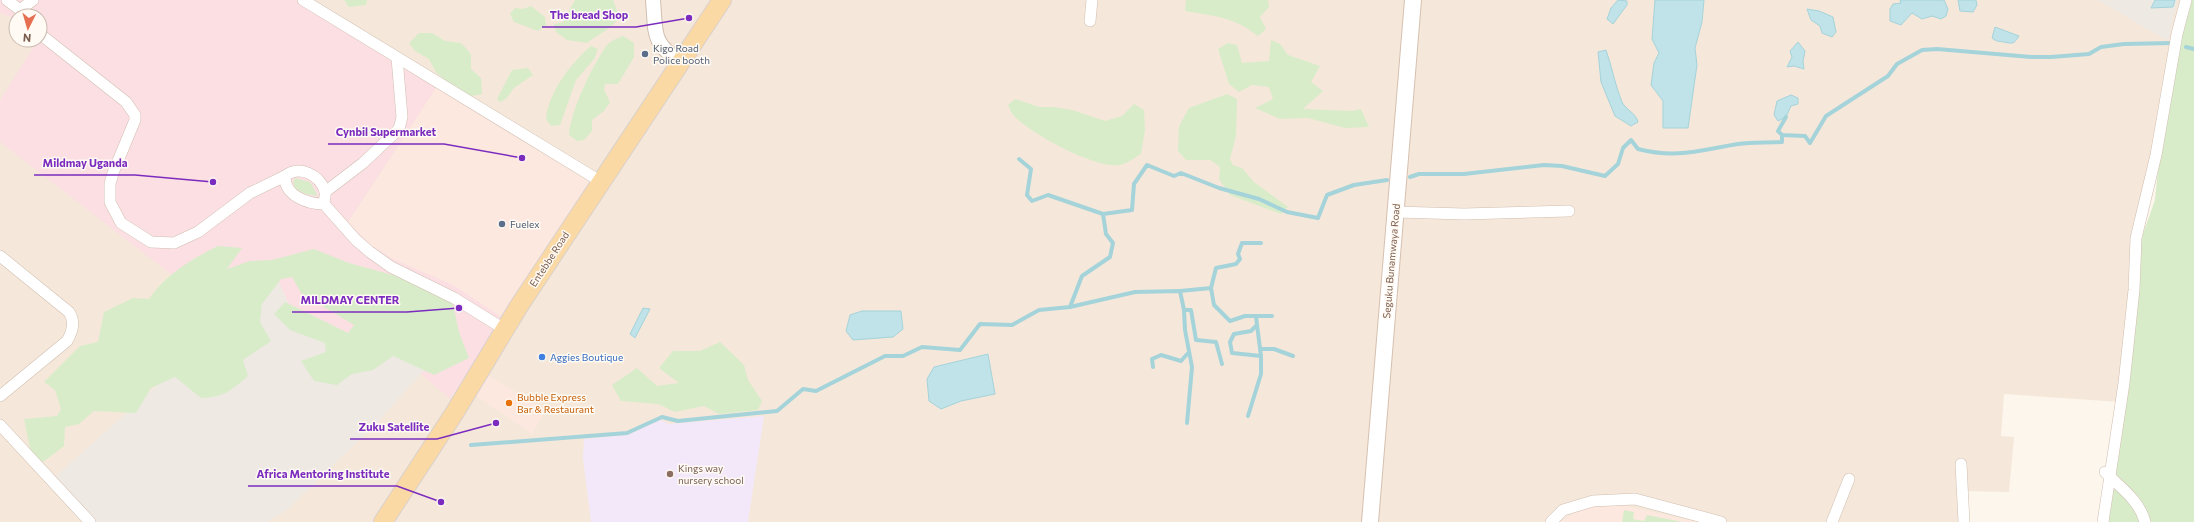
<svg xmlns="http://www.w3.org/2000/svg" width="2194" height="522" viewBox="0 0 2194 522" font-family="Commissioner,sans-serif">
<style>
.residential{fill:#f5e8da;fill-rule:evenodd}
.commercial{fill:#fde8e0}
.industrial{fill:#efe9e4}
.education{fill:#f3e8fa}
.medical{fill:#fbdfe3}
.green{fill:#d8ecc9}
.water{fill:#bfe3e8;stroke:#a5d3da}
.lines{fill:none;stroke-linecap:round;stroke-linejoin:round}
.stream{stroke:#a5d3da;stroke-width:4}
.minor-casing{stroke:#d1beb0;stroke-width:12}
.tertiary-casing{stroke:#d1beb0;stroke-width:16}
.secondary-casing{stroke:#d6c0b0;stroke-width:18}
.primary-casing{stroke:#dad1cd;stroke-width:20}
.minor{stroke:#fff;stroke-width:11}
.tertiary{stroke:#fff;stroke-width:14}
.secondary{stroke:#fff;stroke-width:16}
.primary{stroke:#fbd9a5;stroke-width:18}
.service-dot{fill:#5c6f8a;stroke:#fffaf3;stroke-width:1.5}
.shop-dot{fill:#3f7fe0;stroke:#fffaf3;stroke-width:1.5}
.food-dot{fill:#e8710a;stroke:#fffaf3;stroke-width:1.5}
.education-dot{fill:#8d6e63;stroke:#fffaf3;stroke-width:1.5}
.labels{text-anchor:middle;stroke-width:3;stroke-linejoin:round;paint-order:stroke}
.service-label{font-size:10px;fill:#4e5e75;stroke:#fffaf3;text-anchor:start}
.street-label{font-size:10px;fill:#7a5c4d;stroke:#fffaf3}
.shop-label{font-size:10px;fill:#366cbe;stroke:#fffaf3;text-anchor:start}
.food-label{font-size:10px;fill:#c56008;stroke:#fffaf3;text-anchor:start}
.education-label{font-size:10px;fill:#785e54;stroke:#fffaf3;text-anchor:start}
.leader{fill:none;stroke:#7b2cbf;stroke-width:1.5}
.callout-dot{fill:#7b2cbf;stroke:#fffaf3;stroke-width:1.5}
.callout-label{font-size:11px;text-anchor:middle;font-weight:bold;fill:#7b2cbf;stroke:#fffaf3;stroke-width:3;stroke-linejoin:round;paint-order:stroke}
</style>
<rect width="100%" height="100%" fill="#fdf6ec"/>
<path class="residential" d="M0,0H2181L2134,237L2120,402L2004,394L2001,436L2014,437L2009,492L1964,491L1965,522H0ZM16,16H40V40H16Z"/>
<g class="commercial">
<path d="M438,85L590,183L503,318L453,285L395,260L372,246L348,222Z"/>
<path d="M484,373L546,410L532,434L472,393Z"/>
<path d="M1608,505H1621L1697,522H1560L1575,513L1590,507Z"/>
</g>
<g class="industrial">
<path d="M2098,0H2177L2169,38L2166,40Z"/>
<path d="M279,282L289,304L424,370L378,422L288,509L267,522H98L56,476L230,320Z"/>
</g>
<path class="education" d="M764,416L748,522H591L583,458L584,439L628,435L660,420L669,424Z"/>
<path class="medical" d="M0,0H296L438,85L348,222L372,246L395,260L453,285L503,318L450,399L421,374L424,370L289,304L279,282L230,320L0,142V100L45,29L40,27V16H16V19L0,13Z"/>
<g class="green">
<path d="M344,0H367L366,5L349,7Z"/>
<path d="M575,0H613L619,16C614,28 597,35 587,43L567,40L556,32L554,24L563,22Z"/>
<path d="M1186,0H1268L1269,7L1260,17L1266,29L1258,36C1234,17 1214,16 1185,11Z"/>
<path d="M2192,0H2194V522H2107L2140,252L2143,234L2155,200L2162,129L2175,55Z"/>
<path d="M531,6L545,17L546,25L538,31L514,22L510,14L515,8L523,9Z"/>
<path d="M419,33H432L445,41L461,43L471,54V69L481,78L482,94L471,96L447,82L436,72L429,59L415,51L409,43Z"/>
<path d="M623,36L634,43V57L618,84H605L604,90L610,102L604,111L592,120V131L584,140L577,141L569,135C571,110 592,66 607,45C610,41 618,38 623,36Z"/>
<path d="M1271,40L1280,44L1288,55L1320,66L1311,82L1323,91L1303,109L1352,111L1361,109L1369,127L1345,128L1308,118L1280,119L1255,108L1273,99L1269,87L1252,85L1239,92L1229,84L1218,49L1228,43L1237,45L1242,63L1269,61Z"/>
<path d="M591,46L598,49L594,59L576,80L560,125L551,126L546,119C548,93 571,63 591,46Z"/>
<path d="M528,68L533,75L514,88L506,99L500,102L497,99L512,70Z"/>
<path d="M1227,94L1237,99L1236,136L1230,159L1233,165L1242,168L1254,182L1288,207L1281,214L1230,195L1219,179L1220,167L1210,160H1186L1178,151L1179,126L1189,108Z"/>
<path d="M1015,99L1039,107H1054L1072,110L1105,121L1122,116L1134,104L1144,110L1145,130L1141,154C1134,158 1125,165 1119,165C1093,168 1032,134 1014,116C1011,113 1010,108 1008,105Z"/>
<path d="M295,178L310,182L318,196L305,194L295,188L293,182Z"/>
<path d="M218,246L242,248L227,269L250,261L272,260L314,249L349,263L400,277L452,300L459,332L469,358L434,375L393,356L373,370L352,374L337,385L314,381L301,361L326,352L325,343L290,330L274,314L285,302L348,333L354,325L301,293L292,277L281,279L262,304L260,322L271,341L243,360L248,376C230,391 225,397 201,398L175,377L151,388L136,413L94,411L79,424L65,427L64,446L43,462L31,453L24,419L57,416L61,409L55,390L44,382L80,346L98,342L104,312L133,298L149,299C166,274 192,259 218,246Z"/>
<path d="M720,342L744,365L748,380L762,401L758,410L719,414L704,406L675,412L658,404L621,401L612,385L637,368L657,386L679,383L659,368L673,351H700Z"/>
<path d="M1624,510L1634,512L1633,519L1644,521L1647,515L1683,522H1622Z"/>
</g>
<g class="water">
<path d="M1618,0L1627,1V5L1613,24L1607,19L1611,8Z"/>
<path d="M1655,0H1704L1702,22L1695,48L1697,65L1688,128H1663V101L1651,85L1654,63L1659,53L1652,39Z"/>
<path d="M1900,0H1944L1948,9L1946,16L1941,19L1932,16L1922,19L1912,13L1901,25L1890,21V9L1893,4L1901,3Z"/>
<path d="M1958,0H1976L1977,5L1973,12L1960,11Z"/>
<path d="M2155,0H2175L2173,7L2151,8Z"/>
<path d="M1807,9L1819,11L1833,17L1836,32L1832,37L1822,33L1820,26L1811,20Z"/>
<path d="M1995,27L2019,36C2014,44 2013,44 2004,42C1998,41 1997,42 1992,38Z"/>
<path d="M1798,42L1805,51L1803,61L1804,69L1794,66L1787,67L1792,57L1790,51Z"/>
<path d="M1606,50C1612,67 1615,85 1622,102C1626,110 1636,113 1638,122L1631,126L1615,116L1601,82L1598,52Z"/>
<path d="M1791,95L1798,98V104L1791,106L1786,117L1778,121L1774,115L1777,101Z"/>
<path d="M643,308L650,309L635,338L630,334Z"/>
<path d="M862,311H901L903,329L893,337L853,340L846,331L850,315Z"/>
<path d="M988,354L995,394L961,401L941,409L929,401L927,379L934,367Z"/>
</g>
<g class="lines">
<g class="stream">
<path d="M2186,47L2194,49"/>
<path d="M1786,117L1778,131L1782,135L1805,136L1810,143L1826,116L1888,76L1897,64L1922,50L1937,49L2031,57H2051L2089,54L2101,47L2124,44L2172,43"/>
<path d="M1019,159L1031,169L1027,195L1032,201L1048,195L1103,214"/>
<path d="M1410,177L1419,174H1464L1544,165L1562,166L1605,176L1618,164L1623,148L1631,140L1638,149C1677,159 1700,150 1738,144C1752,142 1767,143 1782,142V135"/>
<path d="M1211,288L1216,268L1236,264L1240,259L1238,254L1242,243H1261"/>
<path d="M1180,291L1211,288L1214,305L1230,321L1245,316H1272"/>
<path d="M1070,307L1135,292L1180,291L1184,310L1185,330L1192,367L1187,423"/>
<path d="M1184,310H1191L1196,340L1216,342L1222,364"/>
<path d="M1256,316L1257,325L1251,331L1234,334L1230,342L1232,353L1261,356"/>
<path d="M1260,349H1274L1293,356"/>
<path d="M1153,367L1152,359L1161,355L1181,361L1189,352"/>
<path d="M1248,416L1261,374V356L1257,325"/>
<path d="M471,445L627,433L662,417L678,421L777,411L803,389L816,391L885,356H903L922,347L960,350L980,324L1012,325L1039,310L1070,307L1082,276L1110,257L1113,243L1106,234L1103,214L1132,210L1134,184L1147,165L1174,176L1181,173L1219,188L1259,199L1287,212L1318,218L1327,195L1354,185L1387,180"/>
</g>
<defs>
<g id="minor">
<path d="M7,0L20,10L33,0"/>
<path d="M303,0L600,181"/>
<path d="M1090,21L1092,0"/>
<path d="M40,34L126,102L135,115V120L113,173L110,184V202L121,223L151,242L174,243L198,232L250,193L285,176"/>
<path d="M325,192L363,163L399,129L402,117L397,58"/>
<path d="M324,204C308,204 284,196 285,176C299,165 319,174 325,191C326,195 324,200 324,204L356,240L370,252L391,267L454,298L504,329"/>
<path d="M1396,212L1464,214L1569,211"/>
<path d="M0,256L69,312C75,321 73,331 67,341L0,396"/>
<path d="M0,425L90,522"/>
<path d="M1961,464L1964,522"/>
<path d="M2105,472C2120,487 2140,501 2145,522"/>
<path d="M1551,522L1563,510L1593,501L1635,499L1721,522"/>
<path d="M1832,522L1849,479"/>
<path d="M2103,522L2124,383L2134,290L2136,238L2156,155L2177,34L2186,0"/>
</g>
<path id="tertiary" d="M653,0C656,33 651,43 681,62"/>
<path id="secondary" d="M1370,522L1413,0"/>
<path id="primary" d="M383,522L455,412L519,306L722,0"/>
</defs>
<use href="#minor" class="minor-casing"/>
<use href="#tertiary" class="tertiary-casing"/>
<use href="#secondary" class="secondary-casing"/>
<use href="#primary" class="primary-casing"/>
<use href="#minor" class="minor"/>
<use href="#tertiary" class="tertiary"/>
<use href="#secondary" class="secondary"/>
<use href="#primary" class="primary"/>
</g>
<g class="service-dot">
<circle cx="645" cy="54" r="4"/>
<circle cx="502" cy="224" r="4"/>
</g>
<circle class="shop-dot" cx="542" cy="357" r="4"/>
<circle class="food-dot" cx="509" cy="403" r="4"/>
<circle class="education-dot" cx="670" cy="474" r="4"/>
<g class="labels">
<g class="service-label">
<text x="653" y="52">Kigo Road<tspan x="653" dy="12">Police booth</tspan></text>
<text x="510" y="228">Fuelex</text>
</g>
<g class="street-label">
<text transform="translate(549 259) rotate(-57)" y="4">Entebbe Road</text>
<text transform="translate(1391 261) rotate(-85)" y="4">Seguku Bunamwaya Road</text>
</g>
<g class="shop-label">
<text x="550" y="361">Aggies Boutique</text>
</g>
<g class="food-label">
<text x="517" y="401">Bubble Express<tspan x="517" dy="12">Bar &amp; Restaurant</tspan></text>
</g>
<g class="education-label">
<text x="678" y="472">Kings way<tspan x="678" dy="12">nursery school</tspan></text>
</g>
</g>
<path class="leader" d="M689 18L636 27H542M522 158L444 144H328M213 182L135 175H34M459 308L407 312H292M496 423L437 439H350M441 502L397 486H248"/>
<g class="callout-dot">
<circle cx="689" cy="18" r="4"/>
<circle cx="522" cy="158" r="4"/>
<circle cx="213" cy="182" r="4"/>
<circle cx="459" cy="308" r="4"/>
<circle cx="496" cy="423" r="4"/>
<circle cx="441" cy="502" r="4"/>
</g>
<g class="callout-label">
<text x="589" y="19">The bread Shop</text>
<text x="386" y="136">Cynbil Supermarket</text>
<text x="85" y="167">Mildmay Uganda</text>
<text x="350" y="304">MILDMAY CENTER</text>
<text x="394" y="431">Zuku Satellite</text>
<text x="323" y="478">Africa Mentoring Institute</text>
</g>
<g transform="translate(28 28) rotate(185)"><circle r="19" fill="#fffaf3" stroke="#cabbb1"/>
<path d="M0-3L7 15L0 10L-7 15Z" fill="#e76f51"/>
<text y="-6" font-size="11" font-weight="bold" text-anchor="middle" fill="#7a5c4d">N</text>
</g>
</svg>
